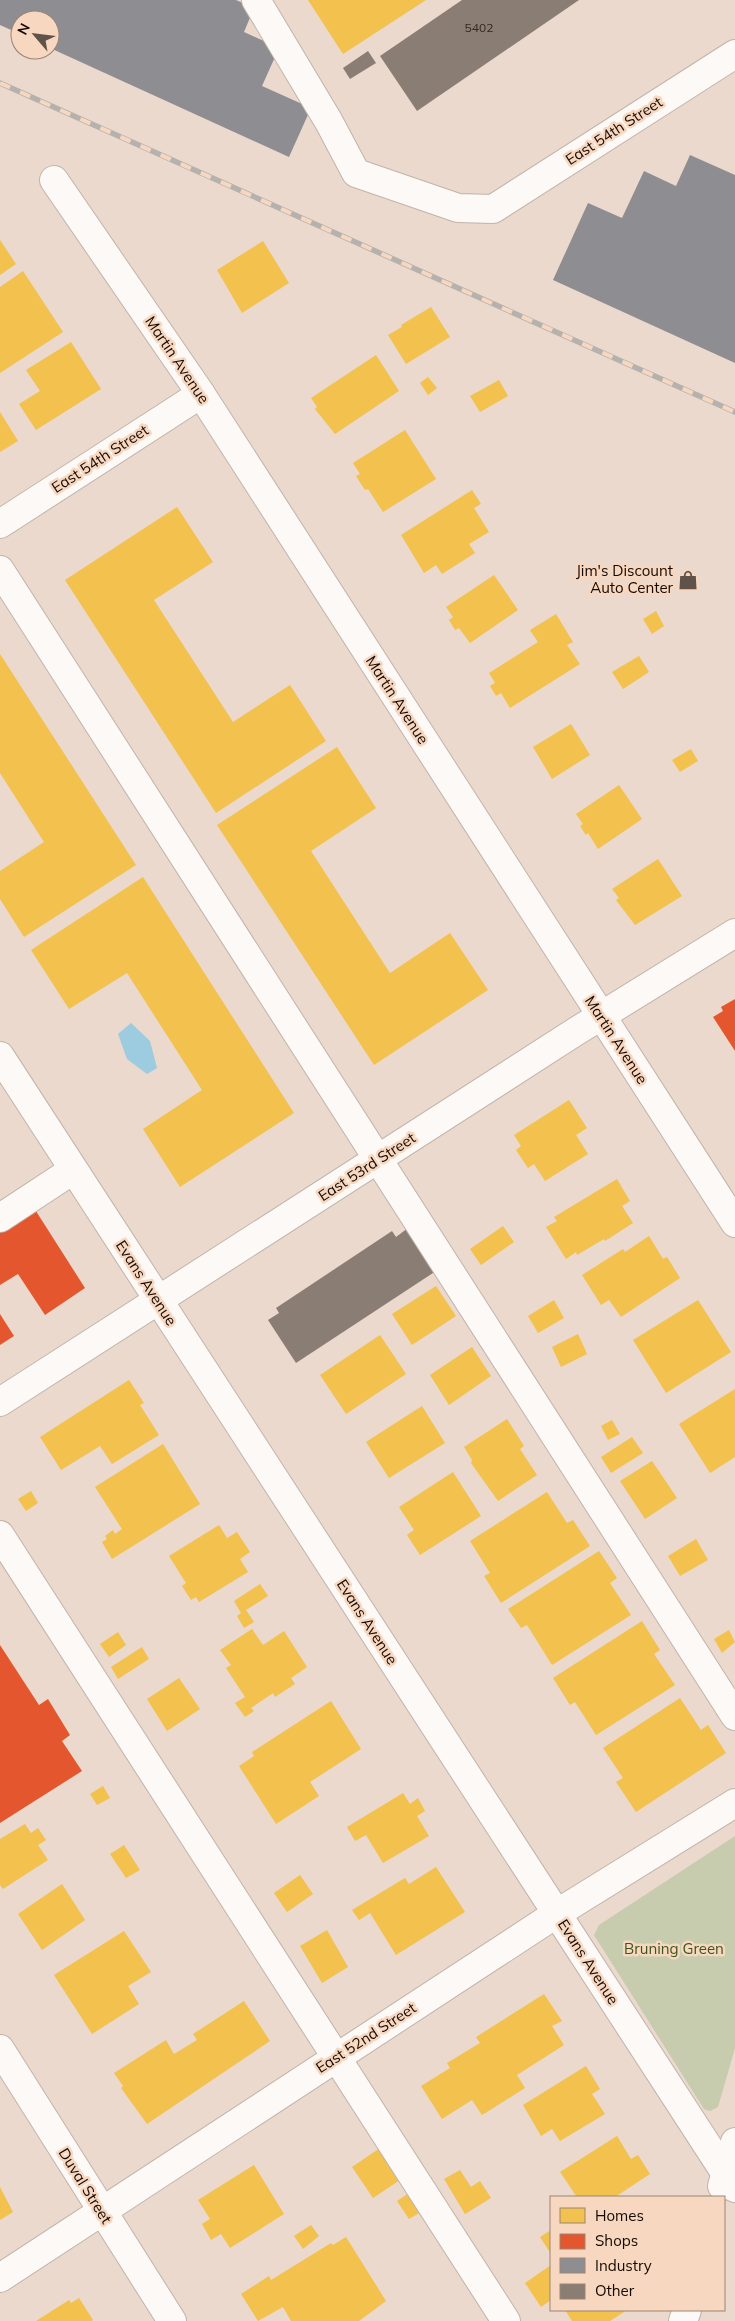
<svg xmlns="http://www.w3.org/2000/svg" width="735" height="2321" viewBox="0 0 735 2321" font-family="Mulish,sans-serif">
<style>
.green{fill:#c6ccad}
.water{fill:#9dcbe0}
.homes{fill:#f2c14e}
.shops{fill:#e4572e}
.industry{fill:#8d8d92}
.building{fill:#8a7d73}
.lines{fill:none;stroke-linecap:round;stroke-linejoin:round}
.minor-casing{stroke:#c1b4a9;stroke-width:30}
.minor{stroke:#fcf9f7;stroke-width:28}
.rail-casing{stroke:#b5b1ad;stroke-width:5.5}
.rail{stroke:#f7d7bf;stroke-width:4;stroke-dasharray:11;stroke-linecap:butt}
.labels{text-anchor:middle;stroke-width:5;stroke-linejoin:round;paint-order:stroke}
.number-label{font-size:12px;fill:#32271f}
.street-label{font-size:15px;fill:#140a03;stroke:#f7d7bf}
.poi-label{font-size:15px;fill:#140a03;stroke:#f7d7bf;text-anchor:end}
.park-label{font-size:15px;fill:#3a5619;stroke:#f7d7bf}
</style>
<rect width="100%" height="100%" fill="#ead9cc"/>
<path class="green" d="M735,1836V2048L718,2107L710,2111L704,2109L594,1935L599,1925Z"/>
<path class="water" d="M131,1023L150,1041L157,1068L147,1074L127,1059L118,1034Z"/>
<g class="homes">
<path d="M308,0H426L343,54Z"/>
<path d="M0,240L16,264L0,275Z"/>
<path d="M263,241L289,283L242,313L217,270Z"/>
<path d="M23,271L63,332L0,373V287Z"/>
<path d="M431,307L450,337L406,364L388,335L402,327L401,325Z"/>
<path d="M71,342L101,389L36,430L19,404L40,391L26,370Z"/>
<path d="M376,355L399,391L335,434L315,409L317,407L311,398Z"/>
<path d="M428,377L437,388L428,395L420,383Z"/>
<path d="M499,380L508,396L480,412L470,396Z"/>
<path d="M0,412L18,441L0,452Z"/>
<path d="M405,430L436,479L383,512L368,489L365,490L356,476L360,474L353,463Z"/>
<path d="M472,490L481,504L474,508L489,532L469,544L475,553L442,574L436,565L424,573L401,535Z"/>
<path d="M177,507L213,562L154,600L233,722L290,685L326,741L216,813L65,580Z"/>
<path d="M494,575L518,610L470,643L459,628L455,630L449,620L453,617L446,607Z"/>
<path d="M656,611L664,626L652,634L643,619Z"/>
<path d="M556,614L573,642L567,645L580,664L510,708L501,693L496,696L490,686L495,683L489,673L538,642L530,630Z"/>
<path d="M0,654L136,865L24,937L0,899V871L44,842L0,773Z"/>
<path d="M639,656L649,672L623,689L612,672Z"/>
<path d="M571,724L590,755L552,779L533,747Z"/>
<path d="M337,747L376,808L311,851L390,973L450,933L488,990L374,1065L217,825Z"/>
<path d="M691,749L698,761L680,772L672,760Z"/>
<path d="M619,785L642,819L598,849L588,833L586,835L580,826L583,824L576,814Z"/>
<path d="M658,859L682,896L635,925L616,900L619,898L612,889Z"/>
<path d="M143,877L294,1113L180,1187L143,1129L202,1090L127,973L69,1009L31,950Z"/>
<path d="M569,1100L587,1128L576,1135L588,1154L545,1181L534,1164L528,1168L516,1150L521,1146L514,1135Z"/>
<path d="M617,1179L630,1201L622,1206L633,1223L605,1241L604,1239L577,1255L576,1252L566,1259L546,1227L557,1221L554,1217Z"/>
<path d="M503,1226L514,1242L481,1265L470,1249Z"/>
<path d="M649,1236L663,1259L667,1257L680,1278L621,1317L609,1300L601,1305L582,1275L623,1249L625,1252Z"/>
<path d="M436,1286L456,1316L412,1345L392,1314Z"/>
<path d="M554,1300L564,1318L538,1333L528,1316Z"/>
<path d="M698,1300L731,1352L666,1393L633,1340Z"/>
<path d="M578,1334L587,1354L561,1367L552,1347Z"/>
<path d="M380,1335L406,1374L346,1414L320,1375Z"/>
<path d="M472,1347L491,1376L449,1405L430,1375Z"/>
<path d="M129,1380L144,1403L140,1405L159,1435L112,1464L100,1446L61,1470L40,1437Z"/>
<path d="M735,1389V1457L710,1473L679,1424Z"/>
<path d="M422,1406L445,1443L389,1478L366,1442Z"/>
<path d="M507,1419L524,1446L520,1449L537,1475L498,1501L471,1463L472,1460L464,1447Z"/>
<path d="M612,1420L620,1434L608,1440L601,1426Z"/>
<path d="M632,1437L643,1453L611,1473L601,1457Z"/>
<path d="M163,1444L200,1504L112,1559L102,1542L107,1539L105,1536L113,1530L115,1534L122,1529L95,1487Z"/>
<path d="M652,1461L677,1498L645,1519L620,1481Z"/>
<path d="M453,1472L481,1516L420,1555L407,1535L414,1530L399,1507Z"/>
<path d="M31,1491L38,1503L26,1511L18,1499Z"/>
<path d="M547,1492L567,1523L573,1520L590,1546L501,1603L484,1576L490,1573L470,1541Z"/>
<path d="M219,1525L227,1538L237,1532L250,1552L240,1559L248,1572L199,1602L196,1597L191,1600L182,1586L186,1583L169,1556Z"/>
<path d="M696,1539L708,1560L680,1576L668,1556Z"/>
<path d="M599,1551L617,1578L610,1583L631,1615L552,1665L527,1625L521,1628L508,1609Z"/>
<path d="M260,1584L268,1596L246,1610L254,1622L244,1628L237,1616L241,1613L234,1601Z"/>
<path d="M642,1621L660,1650L654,1654L675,1685L596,1735L575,1702L570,1705L553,1678Z"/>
<path d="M252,1629L263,1645L284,1631L307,1667L291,1678L295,1684L275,1697L273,1693L251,1708L254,1711L245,1717L235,1703L245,1697L226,1668L231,1665L220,1650Z"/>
<path d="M729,1630L735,1642L722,1653L714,1639Z"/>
<path d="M118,1632L126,1645L109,1657L100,1644Z"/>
<path d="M142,1647L149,1659L118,1679L111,1667Z"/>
<path d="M179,1678L200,1709L167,1731L147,1699Z"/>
<path d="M680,1698L701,1730L708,1725L726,1753L636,1812L616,1782L623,1778L603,1748Z"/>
<path d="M331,1701L361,1749L310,1782L319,1796L276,1824L239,1766L254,1756L252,1752Z"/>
<path d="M103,1786L110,1798L97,1805L90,1794Z"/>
<path d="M403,1793L410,1804L418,1798L425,1811L417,1816L429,1836L383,1863L366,1835L355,1841L347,1827Z"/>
<path d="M25,1824L31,1833L38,1828L46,1840L38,1845L48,1860L3,1889L0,1885V1839Z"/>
<path d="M124,1845L140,1870L126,1878L110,1854Z"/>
<path d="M436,1867L465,1912L396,1955L370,1913L359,1920L352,1910L405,1878L409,1884Z"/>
<path d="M300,1875L313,1894L287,1912L274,1893Z"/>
<path d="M62,1884L85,1920L42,1950L18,1914Z"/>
<path d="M327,1930L348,1967L322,1983L300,1946Z"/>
<path d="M124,1931L151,1972L128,1986L139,2004L92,2034L54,1975Z"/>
<path d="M544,1994L562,2021L552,2026L564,2045L517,2075L525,2088L482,2115L472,2100L442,2119L421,2086L450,2068L447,2063L480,2043L476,2037Z"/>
<path d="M244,2001L270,2041L147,2124L121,2088L123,2086L114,2073L166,2040L174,2054L197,2040L193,2034Z"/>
<path d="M586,2066L600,2089L592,2094L605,2114L560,2141L552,2129L541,2136L523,2105Z"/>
<path d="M617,2136L631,2159L638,2155L650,2174L615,2197H577L560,2172Z"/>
<path d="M383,2146L403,2178L373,2198L352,2167Z"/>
<path d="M254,2165L284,2214L230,2248L221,2234L211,2240L202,2224L210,2219L198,2200Z"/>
<path d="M460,2170L471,2187L480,2181L491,2198L465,2214L444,2179Z"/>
<path d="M0,2187L13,2212L0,2220Z"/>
<path d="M409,2193L421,2212L409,2219L397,2201Z"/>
<path d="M311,2225L319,2236L303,2249L294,2236Z"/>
<path d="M551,2230V2254L540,2237Z"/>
<path d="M346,2237L386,2301L359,2321H291L283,2307L258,2321L241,2294L269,2276L271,2280L331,2243L333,2245Z"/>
<path d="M551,2265V2300L541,2307L525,2283Z"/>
<path d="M79,2298L93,2320L92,2321H36L69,2300L71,2303Z"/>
<path d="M565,2310H627L610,2321H572Z"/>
</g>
<g class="shops">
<path d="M735,999V1051L713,1017L723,1011L721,1007Z"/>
<path d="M34,1208L85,1288L45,1315L18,1274L0,1285V1230Z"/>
<path d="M0,1314L14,1336L0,1345Z"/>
<path d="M0,1645L39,1705L48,1699L70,1735L62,1741L82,1771L0,1823Z"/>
</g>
<g class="industry">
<path d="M0,0H236L254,8L244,32L279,48L262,86L311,108L289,157L50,48V20H20V34L0,25Z"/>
<path d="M690,155L735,175V363L553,280L588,203L622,218L644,171L676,186Z"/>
</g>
<g class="building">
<path d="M462,0H579L417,111L380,56Z"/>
<path d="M368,51L376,63L350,79L343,68Z"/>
<path d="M408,1228L436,1271L296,1363L268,1320L279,1313L276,1308L392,1231L396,1237Z"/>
</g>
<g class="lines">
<defs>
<g id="minor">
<path d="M256,0L329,122L356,173L458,208L493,209L735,54"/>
<path d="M54,180L201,394L735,1223"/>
<path d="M0,524L201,394"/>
<path d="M0,570L735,1716"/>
<path d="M0,1056L735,2188"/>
<path d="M0,1218L73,1170"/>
<path d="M0,1402L575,1032L735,933"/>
<path d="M0,1535L506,2321"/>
<path d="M0,2049L172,2321"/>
<path d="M722,2186L735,2142"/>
<path d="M0,2278L556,1914L735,1803"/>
<path d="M683,2321L687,2310"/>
</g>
</defs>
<use href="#minor" class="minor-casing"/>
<use href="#minor" class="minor"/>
<defs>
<path id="rail" d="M0,83L735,412"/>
</defs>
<use href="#rail" class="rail-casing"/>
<use href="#rail" class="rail"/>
</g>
<defs>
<symbol id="shop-bare" viewBox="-9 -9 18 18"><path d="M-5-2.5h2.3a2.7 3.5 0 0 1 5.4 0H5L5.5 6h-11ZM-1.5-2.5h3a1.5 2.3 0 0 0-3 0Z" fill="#5f5249" stroke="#f7d7bf" stroke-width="2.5" paint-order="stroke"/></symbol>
</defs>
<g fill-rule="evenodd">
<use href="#shop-bare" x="674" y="566" width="28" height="28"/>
</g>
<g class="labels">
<g class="number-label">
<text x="479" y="32">5402</text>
</g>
<g class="street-label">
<text transform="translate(614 131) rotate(-33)" y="5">East 54th Street</text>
<text transform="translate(177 360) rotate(56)" y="5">Martin Avenue</text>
<text transform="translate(100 459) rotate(-33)" y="5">East 54th Street</text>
<text transform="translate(397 700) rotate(57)" y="5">Martin Avenue</text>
<text transform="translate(616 1040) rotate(57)" y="5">Martin Avenue</text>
<text transform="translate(367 1167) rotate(-33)" y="5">East 53rd Street</text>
<text transform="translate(146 1283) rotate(57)" y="5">Evans Avenue</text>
<text transform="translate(367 1622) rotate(57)" y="5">Evans Avenue</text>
<text transform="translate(588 1962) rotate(57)" y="5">Evans Avenue</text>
<text transform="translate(366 2038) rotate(-33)" y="5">East 52nd Street</text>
<text transform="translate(85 2186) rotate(58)" y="5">Duval Street</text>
</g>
<g class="poi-label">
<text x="673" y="576">Jim's Discount<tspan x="673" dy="17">Auto Center</tspan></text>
</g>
<g class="park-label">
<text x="674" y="1954">Bruning Green</text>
</g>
</g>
<rect x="550" y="2196" width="175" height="115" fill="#f7d7bf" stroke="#9c8574"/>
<rect x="560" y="2208" width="25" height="15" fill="#f2c14e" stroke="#9c8574"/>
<text x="595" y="2221" font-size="15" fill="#140a03">Homes</text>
<rect x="560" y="2234" width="25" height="15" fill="#e4572e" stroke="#9c8574"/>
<text x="595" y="2246" font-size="15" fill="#140a03">Shops</text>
<rect x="560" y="2258" width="25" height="15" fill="#8d8d92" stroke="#9c8574"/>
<text x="595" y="2271" font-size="15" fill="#140a03">Industry</text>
<rect x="560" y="2284" width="25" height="15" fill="#8a7d73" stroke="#9c8574"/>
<text x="595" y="2296" font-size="15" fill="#140a03">Other</text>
<g transform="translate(35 35) rotate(298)"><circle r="24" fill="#f7d7bf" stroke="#9c8574"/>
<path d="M0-4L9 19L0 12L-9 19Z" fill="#5f5249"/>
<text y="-8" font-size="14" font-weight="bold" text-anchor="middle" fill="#140a03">N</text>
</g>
</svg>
